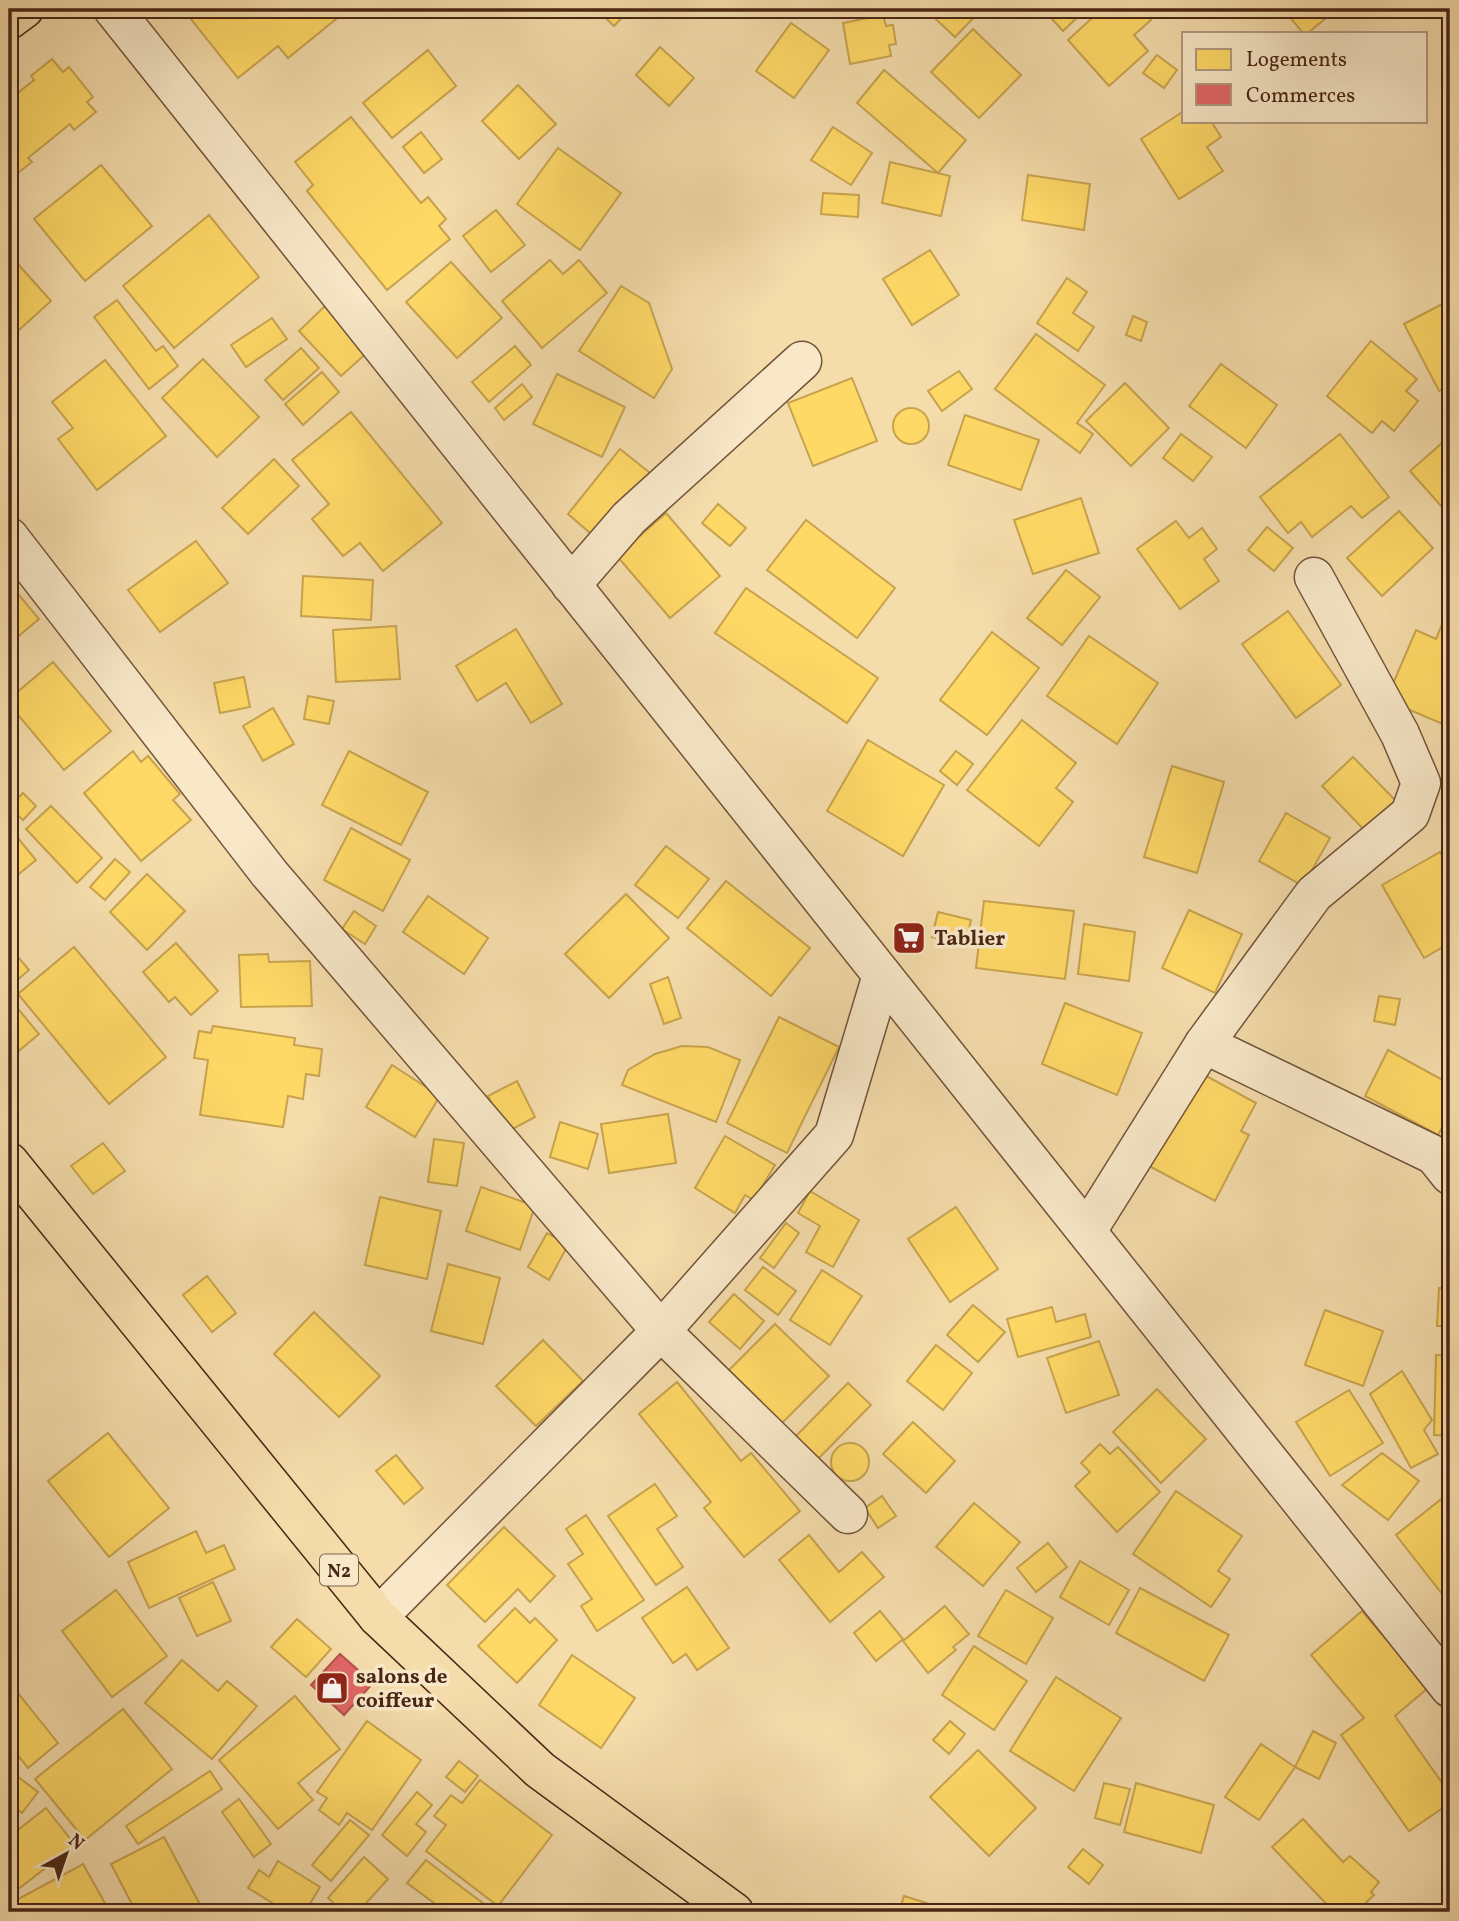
<svg xmlns="http://www.w3.org/2000/svg" width="1459" height="1921" viewBox="0 0 1459 1921" font-family="Vollkorn,serif">
<style>
.homes{fill:#ffd966;stroke:#c8a34e;stroke-width:2}
.shops{fill:#e06666;stroke:#b3524e;stroke-width:2}
.lines{fill:none;stroke-linecap:round;stroke-linejoin:round}
.street-casing{stroke:#74533a;stroke-width:41}
.highway-casing{stroke:#492515;stroke-width:41}
.street{stroke:#f8e8c8;stroke-width:38}
.highway{stroke:#f5dcab;stroke-width:38}
.labels{text-anchor:middle;stroke-width:7;stroke-linejoin:round;paint-order:stroke}
.shield{fill:#f8e8c8;stroke:#7e604b;stroke-width:2}
.shield-label{font-size:19px;font-weight:bold;fill:#492515}
.poi-label{font-size:21px;font-weight:bold;fill:#492515;stroke:#f8e8c8;text-anchor:start}
</style>
<rect width="100%" height="100%" fill="#f5dcab"/>
<filter id="stains"><feTurbulence type="fractalNoise" baseFrequency=".00286" numOctaves="4"/><feColorMatrix values="0 0 0 0 .2 0 0 0 0 .09 0 0 0 0 .02 0 0 0 .5 -.17"/></filter>
<radialGradient id="worn" r=".72"><stop offset=".6" stop-color="#630" stop-opacity="0"/><stop offset="1" stop-color="#630" stop-opacity=".3"/></radialGradient>
<g class="homes">
<path d="M183,9H345L346,11L288,58L278,46L238,78Z"/>
<path d="M596,9H630L614,26Z"/>
<path d="M929,9H979L981,10L955,37L927,11Z"/>
<path d="M1043,9H1086L1063,31Z"/>
<path d="M1102,9H1141L1151,20L1134,35L1148,51L1109,86L1068,40Z"/>
<path d="M1283,9H1318L1326,18L1308,33H1303Z"/>
<path d="M883,15L886,26L893,25L896,44L889,45L891,56L850,64L843,23Z"/>
<path d="M791,23L829,50L794,98L756,71Z"/>
<path d="M973,29L1021,75L979,118L931,72Z"/>
<path d="M660,47L694,78L669,106L636,75Z"/>
<path d="M428,50L456,86L392,138L363,103Z"/>
<path d="M1157,55L1177,70L1164,88L1143,73Z"/>
<path d="M52,59L63,72L69,67L93,97L87,102L96,112L74,130L70,124L28,158L32,162L10,179L9,100L34,80L31,76Z"/>
<path d="M884,70L966,140L938,173L857,103Z"/>
<path d="M518,85L556,124L519,159L482,121Z"/>
<path d="M1184,111V121H1211L1221,137L1207,147L1223,171L1179,199L1141,139Z"/>
<path d="M351,117L421,203L428,197L446,219L439,226L450,239L387,290L307,191L313,185L295,162Z"/>
<path d="M833,127L872,153L851,185L811,160Z"/>
<path d="M421,132L442,159L424,173L403,147Z"/>
<path d="M558,148L621,193L580,250L517,204Z"/>
<path d="M890,162L950,176L941,216L882,203Z"/>
<path d="M101,165L152,226L85,281L34,219Z"/>
<path d="M1028,175L1090,184L1084,230L1022,220Z"/>
<path d="M823,193L859,195L858,217L821,214Z"/>
<path d="M496,210L525,245L491,272L463,236Z"/>
<path d="M209,215L259,277L174,348L123,286Z"/>
<path d="M930,250L959,295L912,325L883,279Z"/>
<path d="M9,254L51,301L9,339Z"/>
<path d="M550,260L563,274L579,260L607,293L542,348L502,301Z"/>
<path d="M451,262L502,318L457,358L406,302Z"/>
<path d="M1067,278L1087,292L1073,313L1094,327L1078,351L1037,323Z"/>
<path d="M621,286L649,303L672,369L654,398L579,351Z"/>
<path d="M117,300L156,351L163,346L178,366L149,389L94,317Z"/>
<path d="M1450,300V385L1439,391L1404,324Z"/>
<path d="M327,304L370,350L341,376L299,331Z"/>
<path d="M1133,316L1147,322L1141,341L1126,335Z"/>
<path d="M272,318L287,339L246,367L231,345Z"/>
<path d="M1036,334L1105,385L1077,423L1093,434L1080,453L995,389Z"/>
<path d="M1371,341L1417,379L1406,391L1418,401L1394,431L1382,421L1372,433L1327,396Z"/>
<path d="M515,346L531,365L489,402L472,382Z"/>
<path d="M301,348L319,368L283,400L265,380Z"/>
<path d="M203,359L259,417L217,457L162,398Z"/>
<path d="M105,360L166,436L97,490L58,439L73,428L52,402Z"/>
<path d="M1221,364L1277,405L1246,448L1189,406Z"/>
<path d="M959,371L972,389L942,411L928,391Z"/>
<path d="M322,372L339,392L303,425L285,404Z"/>
<path d="M557,374L625,407L602,457L533,424Z"/>
<path d="M852,378L877,441L813,466L788,403Z"/>
<path d="M1125,383L1169,428L1131,466L1086,421Z"/>
<path d="M522,384L532,397L504,420L495,408Z"/>
<circle cx="911" cy="426" r="18"/>
<path d="M351,412L442,523L383,571L360,543L343,556L312,519L329,504L292,460Z"/>
<path d="M965,415L1039,440L1021,490L948,465Z"/>
<path d="M1181,434L1212,457L1193,481L1163,458Z"/>
<path d="M1340,434L1389,497L1362,518L1351,506L1312,537L1301,522L1288,533L1260,497Z"/>
<path d="M1450,436V516L1410,471Z"/>
<path d="M620,449L650,473L596,538L568,514Z"/>
<path d="M274,459L299,486L248,534L222,508Z"/>
<path d="M1081,498L1099,553L1033,574L1014,520Z"/>
<path d="M718,504L746,528L730,546L702,523Z"/>
<path d="M1399,511L1433,548L1382,596L1347,558Z"/>
<path d="M666,513L720,576L670,618L617,556Z"/>
<path d="M806,520L895,588L857,638L767,570Z"/>
<path d="M1176,521L1189,538L1202,528L1217,549L1204,559L1219,581L1180,609L1137,549Z"/>
<path d="M1267,527L1293,548L1274,571L1248,550Z"/>
<path d="M196,541L228,583L160,632L128,590Z"/>
<path d="M1066,570L1100,597L1062,645L1027,618Z"/>
<path d="M303,576L373,580L371,620L301,616Z"/>
<path d="M9,583L39,619L9,644Z"/>
<path d="M746,588L878,678L847,723L715,633Z"/>
<path d="M1288,611L1341,685L1296,718L1242,644Z"/>
<path d="M1443,622L1450,626V727L1386,700L1416,630L1436,639Z"/>
<path d="M396,626L400,679L336,682L333,630Z"/>
<path d="M516,629L562,704L531,723L506,683L477,701L456,666Z"/>
<path d="M992,632L1039,668L987,735L940,700Z"/>
<path d="M1089,636L1158,683L1117,744L1047,696Z"/>
<path d="M53,662L111,731L64,770L9,704V699Z"/>
<path d="M244,677L250,707L220,713L214,683Z"/>
<path d="M308,696L334,701L329,724L304,719Z"/>
<path d="M273,708L294,744L263,761L243,726Z"/>
<path d="M1022,720L1076,763L1056,788L1073,802L1039,846L967,790Z"/>
<path d="M868,740L944,785L903,856L827,811Z"/>
<path d="M133,751L141,762L148,756L180,794L173,800L191,820L141,861L84,793Z"/>
<path d="M349,751L428,792L401,845L322,805Z"/>
<path d="M956,751L973,764L957,785L940,771Z"/>
<path d="M1353,757L1399,804L1368,834L1322,786Z"/>
<path d="M1172,766L1224,782L1197,873L1144,857Z"/>
<path d="M23,793L36,806L23,820L9,807Z"/>
<path d="M51,806L102,858L77,883L26,829Z"/>
<path d="M1286,813L1330,838L1303,886L1259,861Z"/>
<path d="M9,827L36,860L9,882Z"/>
<path d="M351,828L410,860L383,911L324,880Z"/>
<path d="M666,846L709,879L678,918L635,885Z"/>
<path d="M1440,852L1450,870V943L1424,958L1382,885Z"/>
<path d="M115,859L130,872L105,900L90,887Z"/>
<path d="M147,874L185,911L147,950L110,912Z"/>
<path d="M726,881L810,948L771,996L687,928Z"/>
<path d="M626,894L669,938L609,998L565,954Z"/>
<path d="M428,896L488,938L464,974L403,932Z"/>
<path d="M984,901L1074,911L1065,979L976,968Z"/>
<path d="M1189,910L1242,934L1215,993L1162,968Z"/>
<path d="M354,911L376,926L365,944L342,929Z"/>
<path d="M938,912L971,920L965,946L932,937Z"/>
<path d="M1084,924L1135,932L1129,981L1078,974Z"/>
<path d="M176,943L218,991L191,1015L175,997L169,1002L143,972Z"/>
<path d="M74,947L166,1057L109,1104L18,994Z"/>
<path d="M13,951L29,970L9,987V954Z"/>
<path d="M268,954L269,962L310,961L312,1006L241,1007L239,955Z"/>
<path d="M668,977L681,1018L664,1024L650,984Z"/>
<path d="M1379,996L1400,999L1395,1025L1374,1021Z"/>
<path d="M9,998L39,1034L9,1059Z"/>
<path d="M1065,1003L1142,1033L1117,1095L1042,1064Z"/>
<path d="M779,1017L839,1047L787,1153L727,1123Z"/>
<path d="M213,1026L295,1038L294,1045L322,1049L319,1076L306,1074L303,1099L288,1096L283,1127L200,1115L208,1060L194,1058L199,1031L211,1033Z"/>
<path d="M682,1046L708,1047L740,1060L716,1122L622,1085L628,1070L655,1054Z"/>
<path d="M1388,1050L1450,1084V1113L1438,1135L1365,1096Z"/>
<path d="M392,1065L440,1096L415,1137L366,1107Z"/>
<path d="M1199,1072L1256,1103L1241,1131L1249,1135L1215,1201L1149,1166Z"/>
<path d="M517,1081L535,1117L507,1132L488,1096Z"/>
<path d="M668,1114L676,1163L609,1173L601,1124Z"/>
<path d="M560,1122L598,1134L588,1169L550,1157Z"/>
<path d="M725,1136L775,1165L754,1200L745,1195L735,1213L695,1188Z"/>
<path d="M434,1139L464,1143L457,1186L428,1182Z"/>
<path d="M103,1143L125,1171L93,1194L71,1166Z"/>
<path d="M481,1187L535,1206L520,1250L466,1231Z"/>
<path d="M810,1191L859,1220L833,1267L806,1252L820,1226L798,1213Z"/>
<path d="M380,1197L441,1211L427,1279L365,1265Z"/>
<path d="M956,1207L998,1269L950,1302L908,1239Z"/>
<path d="M786,1223L799,1233L774,1268L760,1258Z"/>
<path d="M547,1233L568,1245L549,1280L528,1267Z"/>
<path d="M448,1264L500,1278L483,1344L431,1331Z"/>
<path d="M763,1267L796,1291L778,1315L745,1290Z"/>
<path d="M822,1270L862,1296L830,1345L790,1320Z"/>
<path d="M207,1276L236,1313L212,1332L183,1295Z"/>
<path d="M1439,1288L1450,1289V1326H1437Z"/>
<path d="M734,1294L764,1321L740,1349L709,1322Z"/>
<path d="M973,1305L1005,1332L978,1362L947,1335Z"/>
<path d="M1052,1307L1056,1322L1085,1314L1091,1337L1018,1357L1007,1319Z"/>
<path d="M1325,1310L1383,1331L1363,1386L1305,1365Z"/>
<path d="M314,1312L380,1376L339,1417L274,1354Z"/>
<path d="M775,1324L829,1376L782,1423L728,1371Z"/>
<path d="M543,1340L583,1381L536,1426L496,1386Z"/>
<path d="M1099,1341L1119,1395L1066,1413L1047,1358Z"/>
<path d="M936,1345L972,1373L943,1410L907,1381Z"/>
<path d="M1436,1355L1450,1356V1436L1434,1435Z"/>
<path d="M1402,1371L1432,1420L1424,1430L1438,1454L1411,1468L1370,1394Z"/>
<path d="M677,1382L741,1461L751,1453L800,1511L744,1557L704,1508L711,1502L639,1414Z"/>
<path d="M848,1383L871,1405L817,1460L794,1438Z"/>
<path d="M1157,1389L1206,1439L1161,1483L1113,1432Z"/>
<path d="M1349,1390L1383,1443L1330,1476L1296,1422Z"/>
<path d="M913,1422L955,1461L926,1493L883,1454Z"/>
<path d="M108,1433L169,1508L109,1557L48,1481Z"/>
<circle cx="850" cy="1462" r="19"/>
<path d="M1100,1444L1110,1454L1118,1447L1160,1492L1117,1532L1075,1486L1090,1472L1081,1463Z"/>
<path d="M1382,1453L1419,1481L1388,1520L1342,1485Z"/>
<path d="M396,1455L423,1488L404,1504L376,1471Z"/>
<path d="M655,1484L677,1516L657,1529L683,1567L656,1585L608,1516Z"/>
<path d="M1176,1491L1242,1536L1218,1571L1230,1579L1211,1607L1133,1554Z"/>
<path d="M1450,1492V1604L1396,1535Z"/>
<path d="M882,1496L896,1516L878,1528L865,1508Z"/>
<path d="M974,1503L1020,1542L983,1586L936,1547Z"/>
<path d="M586,1515L644,1600L597,1631L581,1606L592,1599L568,1564L583,1554L566,1529Z"/>
<path d="M504,1527L555,1576L530,1602L518,1589L485,1622L447,1585Z"/>
<path d="M196,1531L206,1553L224,1545L235,1569L149,1608L128,1562Z"/>
<path d="M809,1535L839,1572L862,1552L884,1577L830,1622L779,1560Z"/>
<path d="M1048,1543L1067,1567L1036,1592L1017,1568Z"/>
<path d="M1080,1561L1129,1590L1109,1625L1060,1597Z"/>
<path d="M213,1582L231,1621L197,1636L179,1598Z"/>
<path d="M687,1587L729,1648L697,1670L686,1654L673,1663L642,1618Z"/>
<path d="M1140,1588L1229,1635L1204,1681L1116,1633Z"/>
<path d="M116,1590L167,1656L112,1697L62,1631Z"/>
<path d="M1006,1590L1053,1618L1026,1664L978,1636Z"/>
<path d="M945,1606L969,1634L953,1647L956,1650L928,1673L903,1641Z"/>
<path d="M515,1608L530,1623L535,1618L557,1640L517,1683L478,1646Z"/>
<path d="M880,1611L903,1639L876,1661L854,1633Z"/>
<path d="M1362,1611L1428,1688L1395,1716L1450,1794V1803L1409,1831L1341,1735L1364,1718L1311,1655Z"/>
<path d="M297,1619L331,1649L306,1677L271,1647Z"/>
<path d="M974,1646L1027,1681L994,1730L942,1695Z"/>
<path d="M572,1655L635,1698L601,1748L539,1705Z"/>
<path d="M182,1660L218,1691L227,1681L257,1706L212,1759L145,1703Z"/>
<path d="M1056,1677L1121,1718L1074,1791L1010,1751Z"/>
<path d="M18,1693L58,1743L28,1768L9,1744V1700Z"/>
<path d="M295,1696L340,1749L298,1783L313,1800L278,1829L219,1760Z"/>
<path d="M123,1709L172,1769L85,1840L35,1779Z"/>
<path d="M367,1721L421,1760L372,1830L347,1813L339,1825L319,1810L327,1798L317,1792Z"/>
<path d="M950,1721L965,1734L949,1754L933,1740Z"/>
<path d="M1313,1731L1336,1743L1319,1779L1295,1767Z"/>
<path d="M1261,1744L1295,1767L1259,1820L1225,1797Z"/>
<path d="M978,1750L1036,1808L989,1856L930,1797Z"/>
<path d="M459,1761L478,1776L465,1792L446,1777Z"/>
<path d="M9,1770L38,1792L22,1813L9,1802Z"/>
<path d="M210,1771L222,1789L138,1844L126,1826Z"/>
<path d="M480,1780L552,1835L498,1906L426,1851L446,1825L434,1816L451,1795L462,1803Z"/>
<path d="M1104,1783L1130,1789L1120,1825L1095,1818Z"/>
<path d="M1136,1783L1214,1805L1201,1853L1124,1832Z"/>
<path d="M417,1792L432,1805L416,1824L426,1832L407,1856L382,1835Z"/>
<path d="M239,1799L271,1844L254,1857L222,1812Z"/>
<path d="M46,1808L75,1845L17,1890L9,1879V1837Z"/>
<path d="M1303,1819L1343,1862L1350,1856L1379,1882L1371,1892L1374,1895L1356,1912H1334L1272,1847Z"/>
<path d="M350,1820L369,1835L331,1881L312,1865Z"/>
<path d="M164,1837L204,1912H136L111,1864Z"/>
<path d="M1083,1849L1103,1865L1089,1884L1068,1867Z"/>
<path d="M364,1857L388,1879L358,1912H343L328,1898Z"/>
<path d="M426,1860L456,1883L495,1912H433L438,1906L407,1883Z"/>
<path d="M278,1861L320,1887L305,1912H287L248,1888L259,1870L269,1877Z"/>
<path d="M83,1864L110,1912H9V1904Z"/>
<path d="M904,1896L955,1912H899Z"/>
</g>
<g class="shops">
<path d="M911,923L923,935L906,952L895,940Z"/>
<path d="M340,1654L373,1683L344,1715L311,1685Z"/>
</g>
<g class="lines">
<defs>
<g id="street">
<path d="M113,9L1450,1688"/>
<path d="M9,537L269,873L661,1331L848,1514"/>
<path d="M571,585L629,518L802,361"/>
<path d="M1204,1044L1434,1155L1450,1175"/>
<path d="M1087,1231L1204,1044L1314,894L1410,814L1421,783L1400,734L1314,577"/>
<path d="M378,1617L661,1331L834,1135L882,975"/>
</g>
<g id="highway">
<path d="M9,20L24,9"/>
<path d="M9,1162L378,1617L540,1770L734,1912"/>
</g>
</defs>
<use href="#street" class="street-casing"/>
<use href="#highway" class="highway-casing"/>
<use href="#street" class="street"/>
<use href="#highway" class="highway"/>
</g>
<defs>
<symbol id="supermarket-square" viewBox="-11 -11 22 22"><rect x="-9" y="-9" width="18" height="18" rx="4" fill="#8f2418" stroke="#f8e8c8"/><path d="M-6-5.5h2.5l.6 2H6L4.5 2H-2.5L-4.4-4H-6ZM-1.5 3.2a1.3 1.3 0 1 0 .1 0ZM3 3.2a1.3 1.3 0 1 0 .1 0Z" fill="#fff"/></symbol>
<symbol id="shop-square" viewBox="-11 -11 22 22"><rect x="-9" y="-9" width="18" height="18" rx="4" fill="#8f2418" stroke="#f8e8c8"/><path d="M-5-2.5h2.3a2.7 3.5 0 0 1 5.4 0H5L5.5 6h-11ZM-1.5-2.5h3a1.5 2.3 0 0 0-3 0Z" fill="#fff"/></symbol>
</defs>
<g fill-rule="evenodd">
<use href="#supermarket-square" x="890" y="919" width="38" height="38"/>
<use href="#shop-square" x="313" y="1669" width="38" height="38"/>
</g>
<g class="labels">
<rect class="shield" x="320" y="1554.5" width="38" height="31" rx="5"/>
<g class="shield-label">
<text x="339" y="1577">N2</text>
</g>
<g class="poi-label">
<text x="934" y="945">Tablier</text>
<text x="356" y="1683">salons de<tspan x="356" dy="24">coiffeur</tspan></text>
</g>
</g>
<rect width="1459" height="1921" fill="none" stroke="#f5dcab" stroke-width="35"/>
<rect x="10" y="10" width="1438" height="1900" fill="none" stroke="#492515" stroke-width="3.5"/>
<rect x="18" y="18" width="1424" height="1886" fill="none" stroke="#492515" stroke-width="2"/>
<rect x="1182" y="32" width="245" height="91" fill="#f8e8c8" stroke="#b29a80" stroke-width="2"/>
<rect x="1196" y="49" width="35" height="21" fill="#ffd966" stroke="#b29a80" stroke-width="2"/>
<text x="1246" y="66" font-size="21" fill="#492515">Logements</text>
<rect x="1196" y="84" width="35" height="21" fill="#e06666" stroke="#b29a80" stroke-width="2"/>
<text x="1246" y="102" font-size="21" fill="#492515">Commerces</text>
<g transform="translate(66 1854) rotate(40)" stroke="#f8e8c8" stroke-width="5" paint-order="stroke">
<path d="M0-5L12 26L0 18L-12 26Z" fill="#492515"/>
<text y="-10" font-size="19" font-weight="bold" text-anchor="middle" fill="#492515">N</text>
</g>
<rect width="100%" height="100%" filter="url(#stains)"/>
<rect width="100%" height="100%" fill="url(#worn)"/>
</svg>
